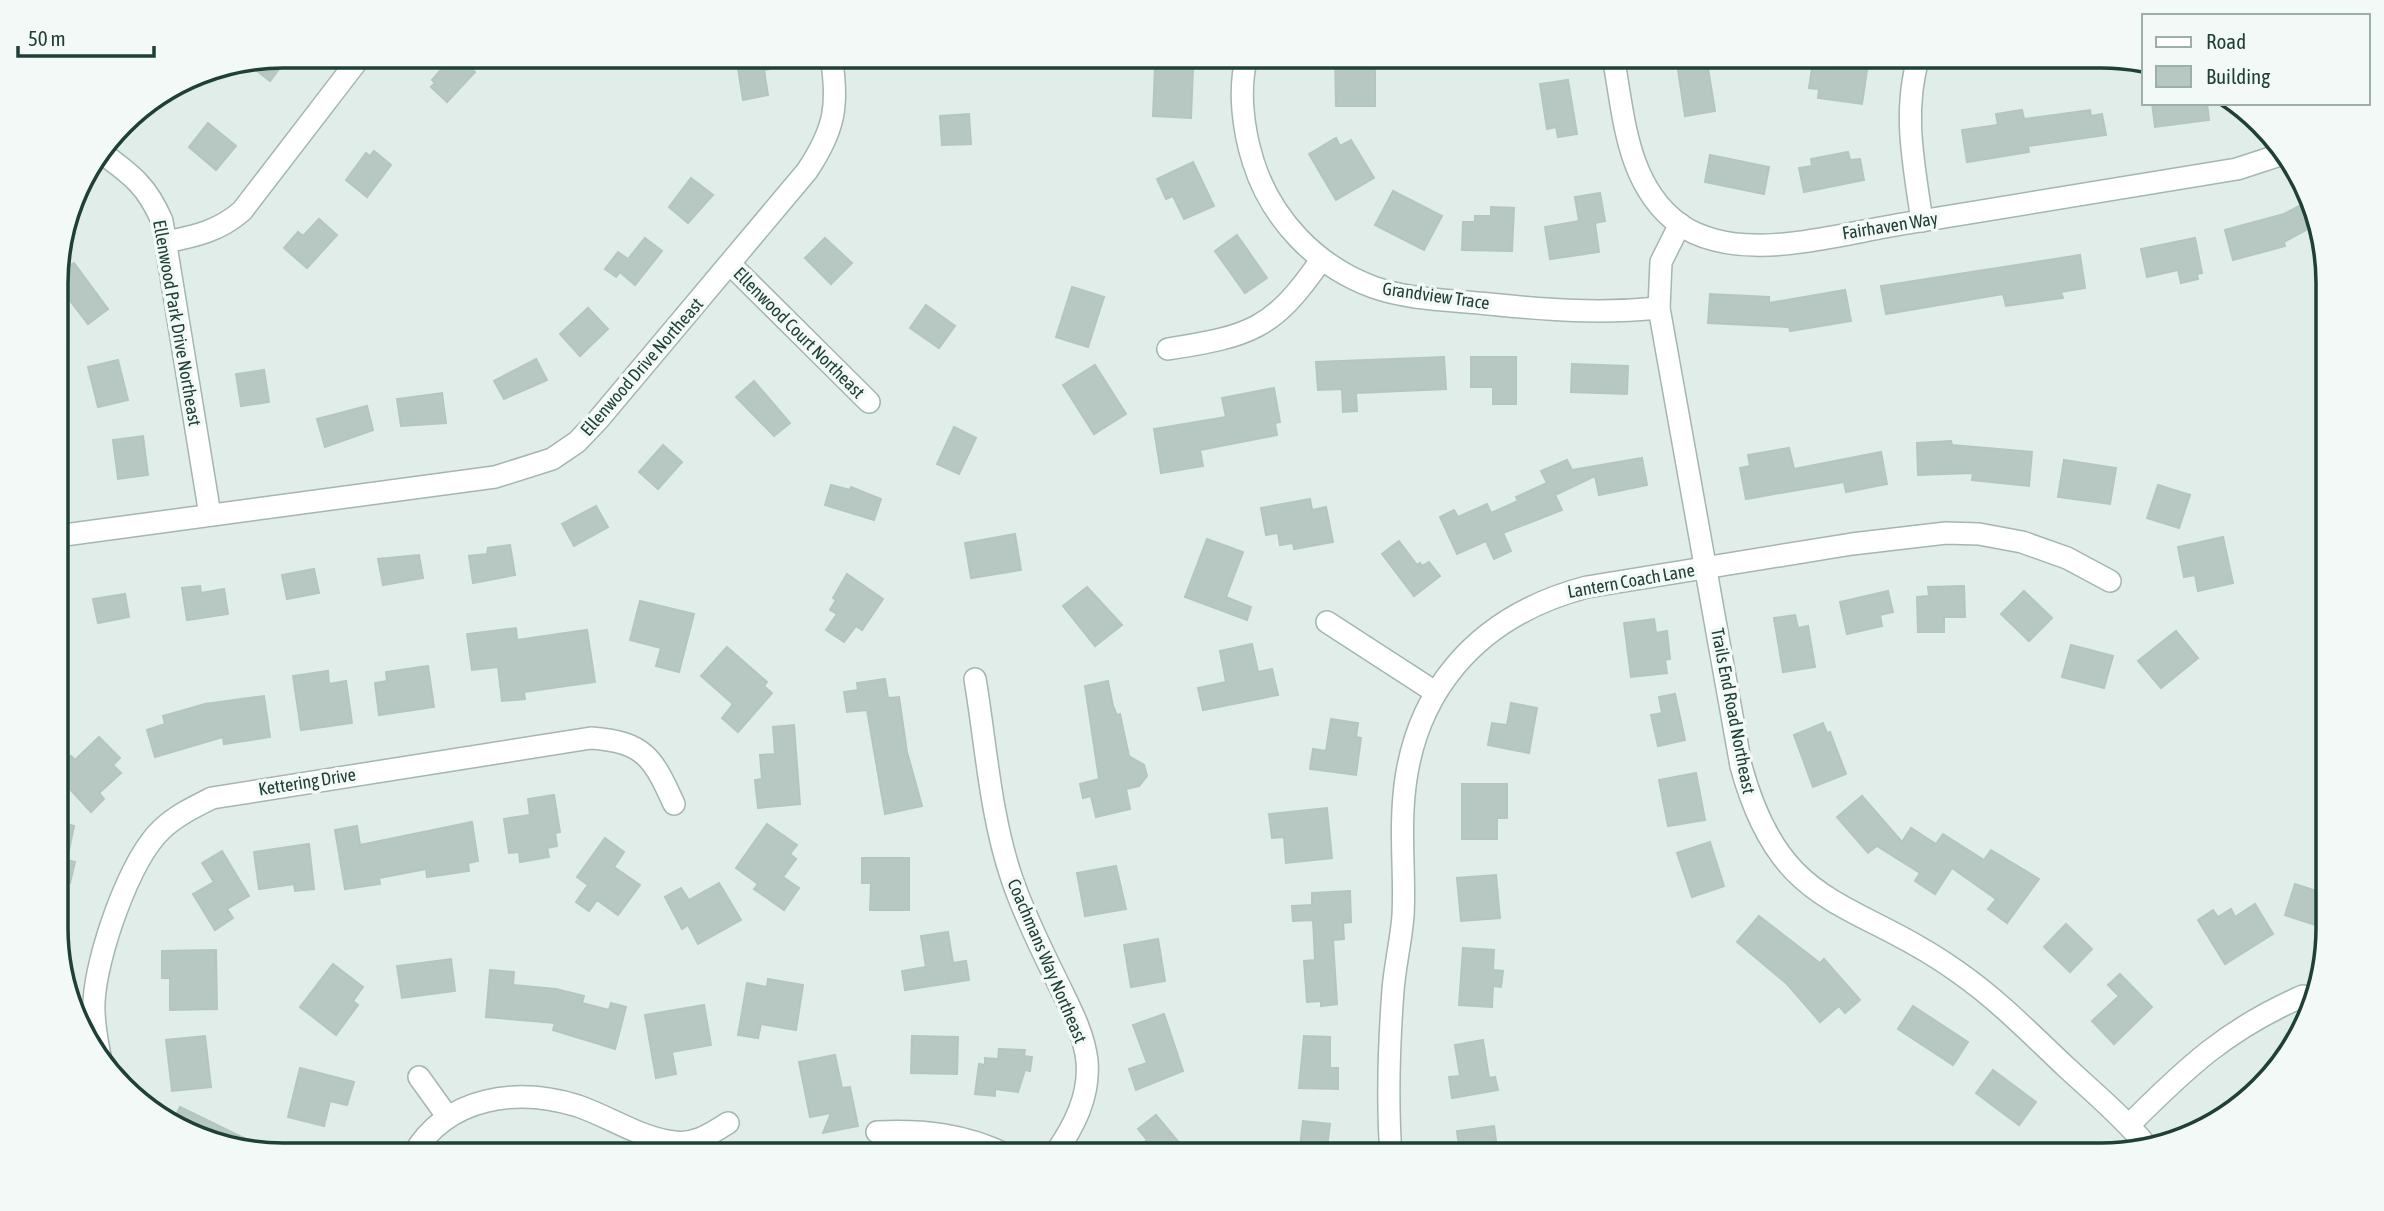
<svg xmlns="http://www.w3.org/2000/svg" width="2384" height="1211" viewBox="0 0 2384 1211" font-family="'Asap Condensed',sans-serif">
<style>
.building{fill:#b6c8c1;stroke:#b2c7c0;stroke-width:2}
.lines{fill:none;stroke-linecap:round;stroke-linejoin:round}
.minor-casing{stroke:#a3b6b0;stroke-width:24}
.minor{stroke:#fff;stroke-width:21}
.labels{text-anchor:middle;stroke-width:7;stroke-linejoin:round;paint-order:stroke}
.street-label{font-size:18px;fill:#1f4038;stroke:#f2f9f6}
.rim{fill:none;stroke:#1f4038;stroke-width:3.5}
</style>
<rect width="100%" height="100%" fill="#e1ede8"/>
<g class="building">
<path d="M283,56H289L270,81L247,63Z"/>
<path d="M453,56H458L475,72L447,102L431,87L435,83L432,80Z"/>
<path d="M736,56H768L770,69L764,70L768,95L743,100Z"/>
<path d="M1335,56H1357V62H1375V106H1336Z"/>
<path d="M1706,56L1715,111L1685,116L1676,57Z"/>
<path d="M1828,58L1868,64L1862,104L1818,98L1819,89L1809,88L1812,68L1827,70Z"/>
<path d="M1155,67L1193,69L1191,118L1153,116Z"/>
<path d="M1568,80L1577,134L1558,137L1556,127L1547,129L1540,84Z"/>
<path d="M2152,103H2207L2209,120L2155,127Z"/>
<path d="M2022,110L2024,119L2090,110L2091,116L2102,114L2106,135L2028,146L2029,152L1967,162L1962,130L1998,125L1996,114Z"/>
<path d="M969,114L971,144L942,145L940,116Z"/>
<path d="M208,123L236,146L216,170L189,147Z"/>
<path d="M1336,138L1340,146L1351,140L1374,178L1336,200L1309,154Z"/>
<path d="M374,151L391,165L367,197L346,180L366,153L370,156Z"/>
<path d="M1848,152L1850,160L1860,159L1864,180L1804,192L1799,168L1812,166L1811,159Z"/>
<path d="M1710,155L1769,167L1764,194L1705,182Z"/>
<path d="M1193,162L1214,206L1184,219L1173,196L1166,199L1157,179Z"/>
<path d="M691,178L713,195L688,223L669,207Z"/>
<path d="M1393,191L1442,216L1424,250L1375,225Z"/>
<path d="M1600,193L1605,221L1595,223L1599,252L1550,259L1545,227L1579,221L1575,197Z"/>
<path d="M2307,202L2315,225L2284,242L2285,246L2233,260L2225,230L2284,214Z"/>
<path d="M1491,207L1514,208L1512,251L1462,250L1463,222H1475V216H1491Z"/>
<path d="M319,219L337,235L307,268L284,248L298,232L303,236Z"/>
<path d="M1237,235L1267,278L1245,293L1215,251Z"/>
<path d="M645,238L662,251L635,285L620,272L616,277L605,269L618,252L628,259Z"/>
<path d="M825,238L852,263L831,284L805,258Z"/>
<path d="M2195,238L2202,273L2197,274L2198,279L2181,283L2178,270L2147,277L2141,249Z"/>
<path d="M2080,255L2085,288L2061,292L2063,298L2006,306L2003,294L1886,314L1881,286Z"/>
<path d="M74,263L108,309L88,324L65,294L57,300V275Z"/>
<path d="M1072,287L1104,297L1088,347L1056,337Z"/>
<path d="M1845,290L1851,321L1790,331L1789,327L1708,323L1710,294L1769,297V303Z"/>
<path d="M926,305L955,326L939,348L910,328Z"/>
<path d="M588,308L608,329L580,356L560,334Z"/>
<path d="M1444,357L1446,389L1356,393L1357,411L1343,412L1342,389L1318,390L1316,362Z"/>
<path d="M1471,357H1516V404H1493V387H1471Z"/>
<path d="M536,359L547,380L504,399L494,381Z"/>
<path d="M118,360L128,400L98,407L88,367Z"/>
<path d="M1572,364L1628,366L1627,394L1571,392Z"/>
<path d="M1095,365L1126,414L1094,434L1063,385Z"/>
<path d="M264,370L269,402L241,406L236,374Z"/>
<path d="M754,381L790,423L774,436L736,397Z"/>
<path d="M1274,388L1280,422L1275,423L1277,435L1200,450L1203,466L1161,473L1154,429L1226,417L1222,398Z"/>
<path d="M442,393L446,423L401,426L397,399Z"/>
<path d="M367,406L373,430L325,447L317,419Z"/>
<path d="M954,427L976,438L959,474L937,464Z"/>
<path d="M143,436L148,475L118,479L113,440Z"/>
<path d="M1951,441L1952,445L2032,452L2029,486L1972,480L1973,473L1918,475L1917,443Z"/>
<path d="M663,445L682,462L658,489L639,472Z"/>
<path d="M1789,448L1794,469L1881,452L1887,484L1846,492L1844,482L1746,499L1740,468L1750,466L1748,455Z"/>
<path d="M1642,458L1647,485L1599,495L1595,476L1555,495L1562,510L1503,533L1511,551L1494,559L1486,541L1457,554L1440,517L1454,510L1458,517L1487,504L1491,513L1518,501L1516,497L1547,483L1541,471L1567,460L1572,470Z"/>
<path d="M2064,460L2116,468L2110,504L2058,497Z"/>
<path d="M831,485L850,490L851,487L881,499L874,520L825,505Z"/>
<path d="M2158,485L2190,495L2179,528L2147,518Z"/>
<path d="M1310,499L1312,510L1326,507L1333,542L1294,549L1293,543L1280,545L1278,533L1266,535L1261,508Z"/>
<path d="M596,506L608,527L574,546L562,524Z"/>
<path d="M1015,534L1021,570L971,578L965,543Z"/>
<path d="M2223,537L2233,583L2198,591L2195,575L2184,577L2178,547Z"/>
<path d="M1207,539L1243,552L1226,597L1251,607L1247,620L1185,597Z"/>
<path d="M1399,541L1417,565L1420,563L1422,566L1429,562L1440,576L1414,596L1382,554Z"/>
<path d="M510,545L515,575L473,583L469,556L487,554L488,548Z"/>
<path d="M419,555L423,578L383,585L378,559Z"/>
<path d="M314,569L319,593L287,599L282,575Z"/>
<path d="M847,574L883,599L862,630L856,626L844,642L826,630L837,614L830,610L836,600L833,598Z"/>
<path d="M200,586L201,593L224,589L228,614L187,620L182,588Z"/>
<path d="M1964,586L1965,617H1944V632H1918L1917,597L1929,596L1928,587Z"/>
<path d="M1087,587L1122,625L1095,646L1063,606Z"/>
<path d="M1888,591L1893,612L1880,615L1882,626L1847,634L1840,602Z"/>
<path d="M2024,591L2052,618L2029,641L2001,614Z"/>
<path d="M125,594L129,617L98,623L93,599Z"/>
<path d="M640,601L694,614L679,672L656,666L661,648L630,640Z"/>
<path d="M1795,615L1798,628L1808,626L1815,667L1783,672L1774,618Z"/>
<path d="M1654,619L1656,633L1667,631L1670,659L1665,660L1667,673L1631,677L1624,623Z"/>
<path d="M516,628L517,640L587,630L595,682L524,692L525,699L502,701L498,667L472,670L467,634Z"/>
<path d="M2176,631L2198,658L2161,688L2138,661Z"/>
<path d="M1252,644L1258,672L1272,669L1278,695L1203,710L1198,688L1226,682L1220,651Z"/>
<path d="M2071,645L2113,656L2104,688L2062,677Z"/>
<path d="M727,647L767,682L764,686L772,693L738,732L722,718L733,704L701,676Z"/>
<path d="M428,666L434,707L379,715L375,683L387,681L386,672Z"/>
<path d="M328,671L329,684L346,681L352,723L301,730L293,676Z"/>
<path d="M885,679L888,698L899,697L907,752L922,806L885,814L867,710L847,712L844,692L858,690L857,683Z"/>
<path d="M1108,681L1113,706L1117,715L1120,714L1129,756L1144,765L1147,776L1139,786L1126,789L1130,809L1096,817L1091,796L1083,798L1080,784L1099,779L1085,686Z"/>
<path d="M1675,694L1685,740L1658,746L1651,715L1662,713L1659,697Z"/>
<path d="M264,696L270,737L224,744L223,737L155,757L147,730L165,724L163,716L205,704Z"/>
<path d="M1511,703L1537,708L1529,753L1488,745L1492,723L1507,725Z"/>
<path d="M1331,719L1358,723L1356,737L1361,738L1356,775L1310,769L1313,749L1326,751Z"/>
<path d="M1823,723L1827,733L1830,732L1846,774L1813,787L1794,735Z"/>
<path d="M794,725L800,804L758,808L755,780L762,779L760,755L775,754L773,727Z"/>
<path d="M99,737L120,758L113,765L121,773L99,793L104,799L91,812L58,776V768L71,756L75,760Z"/>
<path d="M1696,773L1705,820L1668,826L1659,780Z"/>
<path d="M1462,784H1507V818H1497V839H1462Z"/>
<path d="M554,795L560,832L555,833L557,846L547,848L549,857L520,862L519,852L509,853L504,819L530,815L528,799Z"/>
<path d="M1862,796L1902,842L1911,828L1936,844L1943,834L1984,860L1991,850L2039,879L2007,923L1988,909L1996,899L1952,868L1935,894L1915,881L1920,873L1877,846L1868,853L1837,817Z"/>
<path d="M1327,808L1332,858L1286,863L1284,837L1272,838L1269,814Z"/>
<path d="M58,822L74,826L67,860L75,862L70,883L58,880Z"/>
<path d="M472,822L478,861L468,863L469,871L427,877L426,869L379,878L380,884L345,889L335,830L357,826L360,845Z"/>
<path d="M767,824L797,845L790,854L796,859L783,877L799,888L784,910L754,889L758,884L736,868Z"/>
<path d="M605,838L624,852L614,867L640,885L618,915L597,900L589,911L576,902L588,885L577,877Z"/>
<path d="M1710,842L1724,886L1692,897L1677,853Z"/>
<path d="M309,844L314,889L295,891L294,884L259,889L254,852Z"/>
<path d="M222,851L249,896L227,909L233,918L215,930L193,894L214,882L202,863Z"/>
<path d="M862,858H909V910H870L871,883H862Z"/>
<path d="M1116,866L1126,909L1085,916L1077,873Z"/>
<path d="M1496,875L1500,918L1461,921L1457,878Z"/>
<path d="M719,883L741,920L698,944L688,925L682,929L665,897L681,888L689,900Z"/>
<path d="M2295,884L2328,895V929L2285,915Z"/>
<path d="M1350,891L1351,922L1343,923L1344,939L1333,940L1337,1004L1321,1006V1001L1307,1002L1304,961L1315,960L1313,920L1293,921L1292,906L1312,905V893Z"/>
<path d="M2255,904L2273,934L2225,964L2198,920L2213,910L2218,917L2231,909L2235,917Z"/>
<path d="M1759,916L1820,963L1824,959L1860,1000L1845,1013L1839,1006L1820,1022L1787,984L1737,942Z"/>
<path d="M2066,924L2092,949L2070,972L2044,947Z"/>
<path d="M948,932L953,963L966,961L969,980L905,990L902,971L926,967L921,936Z"/>
<path d="M1158,939L1165,981L1131,987L1124,945Z"/>
<path d="M1463,948L1494,950L1493,970L1503,971L1501,987L1493,986L1492,1007L1459,1005Z"/>
<path d="M216,950L217,1009L170,1010V978H162V951Z"/>
<path d="M451,959L455,991L402,998L397,966Z"/>
<path d="M333,964L363,987L353,1001L358,1005L336,1035L300,1007Z"/>
<path d="M490,970L514,972L513,985L556,989L584,996L582,1003L609,1010L611,1003L626,1007L615,1049L553,1030L555,1023L486,1017Z"/>
<path d="M2120,974L2152,1007L2114,1044L2092,1021L2119,996L2108,985Z"/>
<path d="M768,979L803,985L796,1030L761,1024L758,1038L738,1035L747,983L767,987Z"/>
<path d="M704,1005L711,1045L672,1052L676,1074L656,1078L645,1015Z"/>
<path d="M1913,1006L1968,1042L1953,1065L1898,1029Z"/>
<path d="M1164,1014L1183,1071L1136,1090L1129,1069L1147,1063L1133,1025Z"/>
<path d="M205,1036L211,1087L172,1091L166,1040Z"/>
<path d="M912,1036L958,1037L957,1074L911,1073Z"/>
<path d="M1304,1036L1330,1037V1068H1338V1089L1299,1088Z"/>
<path d="M1483,1040L1489,1078L1495,1077L1498,1090L1452,1098L1449,1077L1460,1076L1455,1045Z"/>
<path d="M999,1049L1025,1050L1024,1056L1032,1057L1030,1071L1025,1070L1018,1092L995,1089V1096L975,1094L979,1064L985,1065V1058L998,1059Z"/>
<path d="M835,1055L842,1088L850,1087L858,1126L823,1133L831,1113L810,1117L799,1062Z"/>
<path d="M300,1068L354,1082L347,1105L330,1101L324,1126L288,1117Z"/>
<path d="M1993,1070L2036,1102L2019,1125L1976,1093Z"/>
<path d="M180,1107L250,1141L248,1147L183,1132L172,1123Z"/>
<path d="M1156,1115L1180,1144L1167,1155H1128L1147,1140L1138,1129Z"/>
<path d="M1303,1121L1330,1124L1326,1155H1299Z"/>
<path d="M1494,1126L1498,1155L1460,1153L1457,1131Z"/>
</g>
<g class="lines">
<defs>
<g id="minor">
<path d="M1247,56C1238,89 1243,129 1253,161C1271,219 1316,266 1373,287C1409,300 1452,300 1489,304C1549,310 1599,314 1659,308"/>
<path d="M1613,56C1624,115 1626,185 1679,224C1700,239 1729,245 1755,245C1795,247 1859,231 1902,224C2013,206 2125,188 2237,169L2286,153"/>
<path d="M1919,56C1902,111 1914,165 1922,221"/>
<path d="M102,153C132,175 147,186 162,221L210,515"/>
<path d="M1680,224L1661,262L1659,308L1741,766C1781,913 1853,897 1958,972C1997,999 2031,1034 2066,1067C2093,1092 2122,1116 2145,1144"/>
<path d="M166,242C196,236 219,231 242,211L361,56"/>
<path d="M730,264L869,402"/>
<path d="M1168,349C1250,336 1273,330 1321,260"/>
<path d="M57,536L495,477L552,459L577,442L598,420L807,171C835,129 839,105 831,56"/>
<path d="M1327,622L1435,692"/>
<path d="M975,679C986,744 990,815 1012,879C1024,914 1040,947 1057,981C1069,1006 1084,1033 1087,1061C1090,1096 1074,1127 1054,1155"/>
<path d="M101,1061C97,1042 93,1022 94,1002C96,957 129,860 162,829C177,815 194,807 212,798L591,738C645,742 653,758 674,804"/>
<path d="M419,1077L447,1116"/>
<path d="M2129,1125C2187,1067 2227,1029 2303,996"/>
<path d="M877,1132C924,1130 964,1134 1007,1155"/>
<path d="M413,1155C447,1096 518,1087 578,1106C610,1117 640,1138 674,1142C695,1145 710,1134 728,1123"/>
<path d="M1391,1155C1387,1101 1389,1044 1393,990C1395,965 1401,941 1403,916C1405,881 1401,845 1403,810C1408,694 1476,616 1587,587L1852,544L1946,533L1979,534L2022,542L2067,558L2110,581"/>
</g>
</defs>
<use href="#minor" class="minor-casing"/>
<use href="#minor" class="minor"/>
</g>
<g class="labels">
<g class="street-label">
<text transform="translate(1890 226) rotate(-9)" y="6">Fairhaven Way</text>
<text transform="translate(1436 296) rotate(8)" y="6">Grandview Trace</text>
<text transform="translate(177 323) rotate(80)" y="6">Ellenwood Park Drive Northeast</text>
<text transform="translate(799 333) rotate(45)" y="6">Ellenwood Court Northeast</text>
<text transform="translate(642 367) rotate(-49)" y="6">Ellenwood Drive Northeast</text>
<text transform="translate(1631 581) rotate(-10)" y="6">Lantern Coach Lane</text>
<text transform="translate(1733 711) rotate(79)" y="6">Trails End Road Northeast</text>
<text transform="translate(307 782) rotate(-9)" y="6">Kettering Drive</text>
<text transform="translate(1047 961) rotate(67)" y="6">Coachmans Way Northeast</text>
</g>
</g>
<path d="M0 0H2384V1211H0ZM283 68H2101A215 215 0 0 1 2316 283V928A215 215 0 0 1 2101 1143H283A215 215 0 0 1 68 928V283A215 215 0 0 1 283 68Z" fill="#f2f9f6" fill-rule="evenodd"/>
<path class="rim" d="M283 68H2101A215 215 0 0 1 2316 283V928A215 215 0 0 1 2101 1143H283A215 215 0 0 1 68 928V283A215 215 0 0 1 283 68Z"/>
<rect x="2142" y="14" width="228" height="91" fill="#f2f9f6" stroke="#9eafaa" stroke-width="2"/>
<rect x="2156" y="37" width="35" height="10" fill="#ffffff" stroke="#9eafaa" stroke-width="2"/>
<text x="2206" y="49" font-size="21" fill="#1f4038">Road</text>
<rect x="2156" y="66" width="35" height="21" fill="#b6c8c1" stroke="#9eafaa" stroke-width="2"/>
<text x="2206" y="84" font-size="21" fill="#1f4038">Building</text>
<path d="M18 46v10h136v-10" fill="none" stroke="#1f4038" stroke-width="3.5"/>
<text x="28" y="46" font-size="21" fill="#1f4038" stroke="#f2f9f6" stroke-width="5" paint-order="stroke">50 m</text>
</svg>
